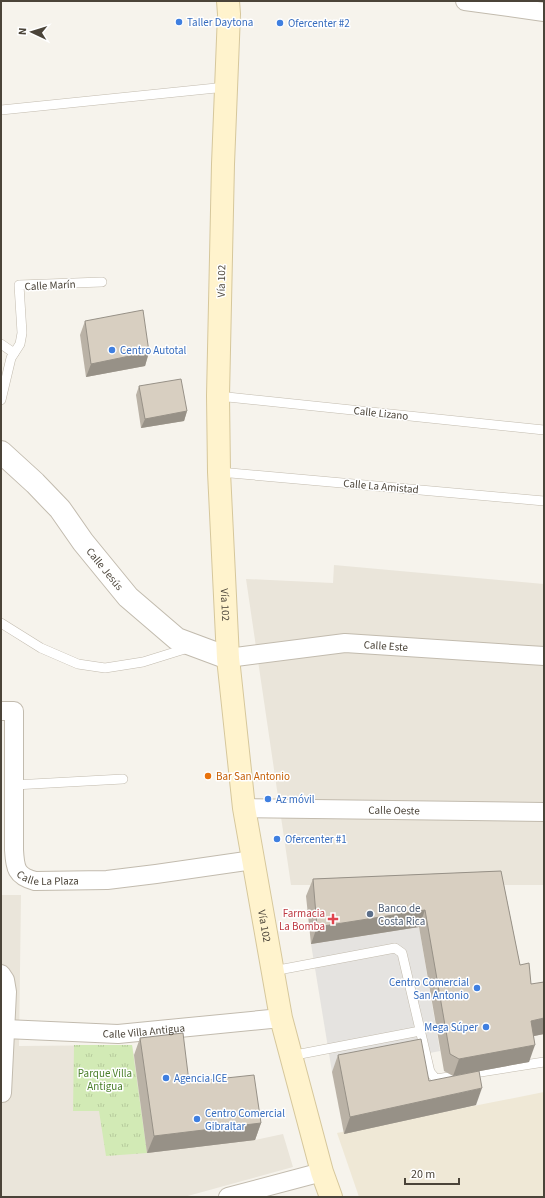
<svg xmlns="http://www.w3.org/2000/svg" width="545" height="1198" viewBox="0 0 545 1198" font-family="'Source Sans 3',sans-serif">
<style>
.residential{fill:#eae5da}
.education{fill:#efe8d6}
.grass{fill:url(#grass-tufts)}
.parking{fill:#e5e3e0}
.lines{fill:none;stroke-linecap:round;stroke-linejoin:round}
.service-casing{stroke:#c2bbae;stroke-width:10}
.minor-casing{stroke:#c2bbae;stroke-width:20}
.tertiary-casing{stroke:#c2bbae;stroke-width:24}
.secondary-casing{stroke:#d6c79b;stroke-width:24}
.service{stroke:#fff;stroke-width:9}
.minor{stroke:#fff;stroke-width:18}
.tertiary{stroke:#fff;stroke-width:22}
.secondary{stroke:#fff3cd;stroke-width:22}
.wall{fill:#bab2a6}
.shaded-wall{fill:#979187}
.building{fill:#d8cfc1;stroke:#979187}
.shop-dot{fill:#3f7fe0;stroke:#fff;stroke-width:1.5}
.food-dot{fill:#e8710a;stroke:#fff;stroke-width:1.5}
.service-dot{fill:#5c6f8a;stroke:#fff;stroke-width:1.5}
.health-dot{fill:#e0444e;stroke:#fff;stroke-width:1.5}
.labels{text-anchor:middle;stroke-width:3;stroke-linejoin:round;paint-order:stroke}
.shop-label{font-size:11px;fill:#366cbe;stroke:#fff;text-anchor:start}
.street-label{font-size:11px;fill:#4b4439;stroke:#fff}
.food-label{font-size:11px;fill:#c56008;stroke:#fff;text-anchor:start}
.service-label{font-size:11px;fill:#4e5e75;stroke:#fff;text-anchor:start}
.health-label{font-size:11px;fill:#be3a42;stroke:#fff;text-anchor:end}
.park-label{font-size:11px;fill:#4a7f2a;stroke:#fff}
</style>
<defs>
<pattern id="grass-tufts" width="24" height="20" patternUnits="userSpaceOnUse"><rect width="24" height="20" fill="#d2eab5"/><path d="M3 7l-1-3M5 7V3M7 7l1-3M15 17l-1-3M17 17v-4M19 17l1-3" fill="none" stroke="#b6ca9c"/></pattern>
</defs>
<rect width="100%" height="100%" fill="#f6f3ec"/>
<g class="residential">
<path d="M334,565L544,584V885H291L246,579L333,583Z"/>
<path d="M1,895H21L19,1046L132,1045L134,1055L255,1140L283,1134L293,1167L184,1197H1Z"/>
</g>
<path class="education" d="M544,1092V1197H359L337,1133Z"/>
<path class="grass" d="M74,1045H132L147,1153L106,1156L99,1111H73Z"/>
<path class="parking" d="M419,927L440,1051L332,1072L311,944Z"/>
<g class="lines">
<defs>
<g id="service">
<path d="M1,110L226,87"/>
<path d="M1,344L14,353"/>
<path d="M218,396L544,430"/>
<path d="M1,400L11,358L20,344L22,333L19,285L102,282"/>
<path d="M219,472L544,501"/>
<path d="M1,623L41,648L78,664L105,668L143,662L188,648"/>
<path d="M14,785L123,779"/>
<path d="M273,971L395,948L402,953L430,1072L436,1079L544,1062"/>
<path d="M290,1056L420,1031"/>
</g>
<g id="minor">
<path d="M465,1L544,12"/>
<path id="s1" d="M228,658L345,643L544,656"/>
<path id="s2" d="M1,711H14V850C15,868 16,876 35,881L107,880L156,874L253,860"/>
<path id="s3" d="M244,808L544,812"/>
<path d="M1,974L5,980L7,992L2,1093"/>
<path id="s4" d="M5,1029L118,1034L281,1018"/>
<path d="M228,1197L322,1172"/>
</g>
<g id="tertiary">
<path id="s5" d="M1,452L35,483L60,509L83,542L128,597L177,639L228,658"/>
</g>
<g id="secondary">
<path id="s6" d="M228,1L229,14L223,164L218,396L219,472L228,658L244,808L281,1018L322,1172L331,1197"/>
</g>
</defs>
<use href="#service" class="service-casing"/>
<use href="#minor" class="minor-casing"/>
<use href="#tertiary" class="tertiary-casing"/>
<use href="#secondary" class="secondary-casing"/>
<use href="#service" class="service"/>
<use href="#minor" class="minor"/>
<use href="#tertiary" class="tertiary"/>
<use href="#secondary" class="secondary"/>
</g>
<g class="wall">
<path d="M85,321L149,352L145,366L86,377L80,335Z"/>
<path d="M139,386L187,411L184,421L141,428L136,395Z"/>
<path d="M501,871L520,965L531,984L544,1034L534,1036L529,1062L453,1076L444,1071L419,927L311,944L306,896L313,879Z"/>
<path d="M140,1038L189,1082L261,1123L255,1140L147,1153L134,1055Z"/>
<path d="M338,1055L429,1081L476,1105L344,1134L332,1072Z"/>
</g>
<g class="shaded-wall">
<path d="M149,352L145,366L86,377L91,364Z"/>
<path d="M187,411L184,421L141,428L145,419Z"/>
<path d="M425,910L419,927L311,944L317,927Z"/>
<path d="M544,1018V1034L524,1038L531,1021Z"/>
<path d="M535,1045L529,1062L453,1076L459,1059Z"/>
<path d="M482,1088L476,1105L344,1134L350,1117Z"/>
<path d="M261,1123L255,1140L147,1153L154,1136Z"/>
</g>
<g class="building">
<path d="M143,310L149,352L91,364L85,321Z"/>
<path d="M181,379L187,411L145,419L139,386Z"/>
<path d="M501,871L520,965L529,963L531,984L544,982V1018L531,1021L535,1045L459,1059L450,1054L425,910L317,927L313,879Z"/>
<path d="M183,1033L189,1082L254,1075L261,1123L154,1136L140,1038Z"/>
<path d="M421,1039L429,1081L479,1071L482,1088L350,1117L338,1055Z"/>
</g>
<g class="shop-dot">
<circle cx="179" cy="22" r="4"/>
<circle cx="280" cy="23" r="4"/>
<circle cx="112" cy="350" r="4"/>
<circle cx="268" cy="799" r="4"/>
<circle cx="277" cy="839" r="4"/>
<circle cx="477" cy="988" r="4"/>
<circle cx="486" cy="1027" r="4"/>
<circle cx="166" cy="1078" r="4"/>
<circle cx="197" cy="1119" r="4"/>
</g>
<circle class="food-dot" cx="208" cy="776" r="4"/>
<circle class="service-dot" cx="370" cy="914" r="4"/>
<path class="health-dot" d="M331 913h4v4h4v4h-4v4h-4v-4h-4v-4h4z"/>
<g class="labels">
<g class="shop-label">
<text x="187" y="26">Taller Daytona</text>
<text x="288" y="27">Ofercenter #2</text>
<text x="120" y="354">Centro Autotal</text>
<text x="276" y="803">Az móvil</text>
<text x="285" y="843">Ofercenter #1</text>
<text x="469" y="986" text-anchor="end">Centro Comercial<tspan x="469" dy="13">San Antonio</tspan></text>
<text x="478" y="1031" text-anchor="end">Mega Súper</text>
<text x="174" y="1082">Agencia ICE</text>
<text x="205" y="1117">Centro Comercial<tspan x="205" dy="13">Gibraltar</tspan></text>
</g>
<g class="street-label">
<text transform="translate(221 281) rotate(-89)" y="4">Vía 102</text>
<text transform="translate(50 285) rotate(-3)" y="4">Calle Marín</text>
<text transform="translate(381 413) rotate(6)" y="4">Calle Lizano</text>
<text transform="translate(381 486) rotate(5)" y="4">Calle La Amistad</text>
<text dy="4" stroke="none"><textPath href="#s5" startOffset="157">Calle Jesús</textPath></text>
<text dy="4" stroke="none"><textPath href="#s6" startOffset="604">Vía 102</textPath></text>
<text dy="4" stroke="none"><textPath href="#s1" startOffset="159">Calle Este</textPath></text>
<text dy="4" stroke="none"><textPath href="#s3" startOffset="150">Calle Oeste</textPath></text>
<text dy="4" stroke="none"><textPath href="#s2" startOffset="206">Calle La Plaza</textPath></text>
<text dy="4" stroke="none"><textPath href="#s6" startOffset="928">Vía 102</textPath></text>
<text dy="4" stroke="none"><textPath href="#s4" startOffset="139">Calle Villa Antigua</textPath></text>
</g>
<g class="food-label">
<text x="216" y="780">Bar San Antonio</text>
</g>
<g class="service-label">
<text x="378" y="912">Banco de<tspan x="378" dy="13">Costa Rica</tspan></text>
</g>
<g class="health-label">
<text x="325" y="917">Farmacia<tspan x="325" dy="13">La Bomba</tspan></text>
</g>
<g class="park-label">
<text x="105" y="1077">Parque Villa<tspan x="105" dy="13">Antigua</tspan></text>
</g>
</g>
<rect width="545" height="1198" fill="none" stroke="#4b4439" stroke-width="4"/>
<g transform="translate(32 32) rotate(274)" stroke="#ffffff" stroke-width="3" paint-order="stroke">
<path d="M0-3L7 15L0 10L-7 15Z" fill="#4b4439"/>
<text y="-6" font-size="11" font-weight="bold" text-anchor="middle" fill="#4b4439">N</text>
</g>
<path d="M405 1178v6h54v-6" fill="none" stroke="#4b4439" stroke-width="2"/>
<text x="411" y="1178" font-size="12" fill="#4b4439" stroke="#ffffff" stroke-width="3" paint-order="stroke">20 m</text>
</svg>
